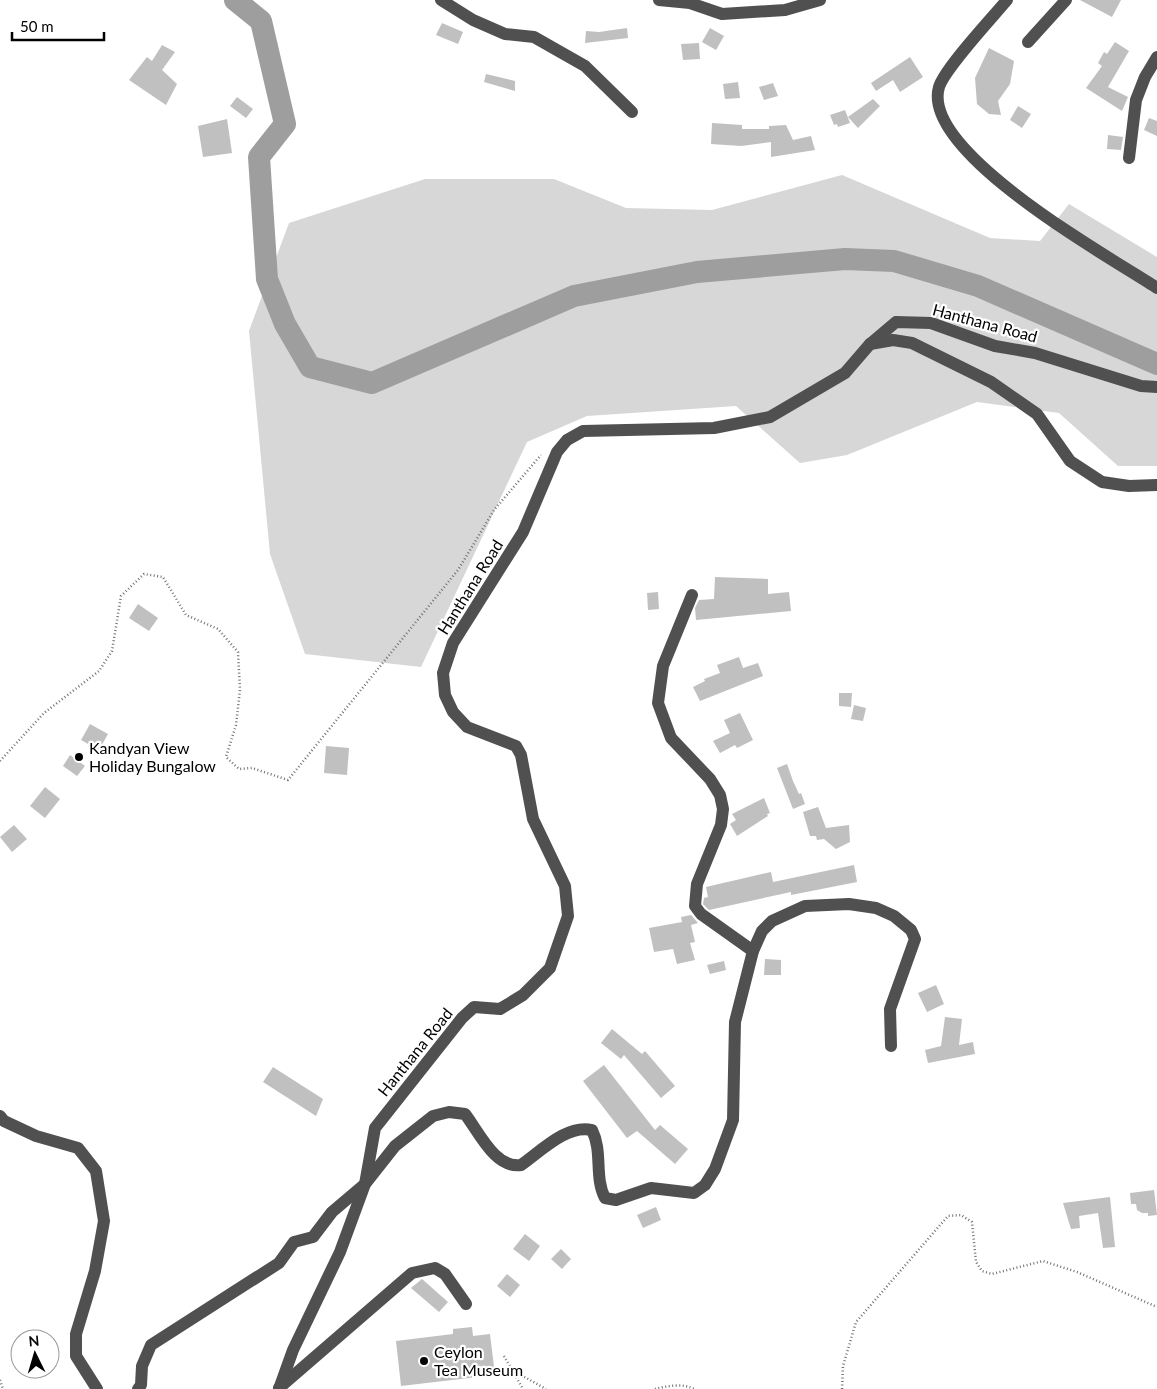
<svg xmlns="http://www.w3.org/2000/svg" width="1157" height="1389" viewBox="0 0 1157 1389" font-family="Lato,sans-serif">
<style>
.green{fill:#d7d7d7}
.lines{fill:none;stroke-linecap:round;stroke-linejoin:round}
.river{stroke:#9e9e9e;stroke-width:22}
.building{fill:#c0c0c0}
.path{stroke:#727272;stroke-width:2.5;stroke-dasharray:1 2.5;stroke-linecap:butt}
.minor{stroke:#505050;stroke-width:12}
.poi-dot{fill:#000;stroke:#fff;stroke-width:2}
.labels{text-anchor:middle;stroke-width:4.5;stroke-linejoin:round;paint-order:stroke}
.street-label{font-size:16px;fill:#000;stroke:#fff}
.poi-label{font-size:16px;fill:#000;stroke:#fff;text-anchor:start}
</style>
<rect width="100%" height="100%" fill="#fff"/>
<path class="green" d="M842,175L990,238L1040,241L1069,204L1157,257V466H1118L1059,413L977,402L847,455L800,463L736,406L587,416L527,442L421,667L305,654L270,554L249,331L289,223L425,179H554L626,208L712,210Z"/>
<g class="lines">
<path class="river" d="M235,0L261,21L285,124L259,157L267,279L285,324L310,367L372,383L574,296L697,272L845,259L894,261L978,286L1157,364"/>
</g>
<g class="building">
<path d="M1080,0H1121L1112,17Z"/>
<path d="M442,23L463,32L458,44L436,35Z"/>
<path d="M627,28L628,38L585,43L586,31L599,32Z"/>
<path d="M710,28L724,36L716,50L702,42Z"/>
<path d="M1115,42L1129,51L1108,87L1128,97L1122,111L1086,88L1102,66L1098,63L1104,52L1107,54Z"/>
<path d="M699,43L700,59L683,60L681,44Z"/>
<path d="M162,45L175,52L162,70L177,84L166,105L129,80L147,57L152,61Z"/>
<path d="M989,48L1014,61L1010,84L998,101L1001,115L989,114L977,104L975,78Z"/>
<path d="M910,57L923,77L900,92L893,80L876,91L871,83Z"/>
<path d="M486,74L515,81V91L484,82Z"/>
<path d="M738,82L740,98L725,99L723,84Z"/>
<path d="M773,83L778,96L764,100L759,87Z"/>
<path d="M237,97L253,109L246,118L230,106Z"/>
<path d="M873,99L880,106L858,128L848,117Z"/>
<path d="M1018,106L1031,114L1022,128L1010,120Z"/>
<path d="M845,110L850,123L838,127L837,124L834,125L830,115Z"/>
<path d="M1149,118L1157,121V136L1144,130Z"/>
<path d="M227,119L232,153L203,157L198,126Z"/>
<path d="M712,123L742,125V129H769V126L786,125L793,140L811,136L815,150L771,157V142L741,146L711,144Z"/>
<path d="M1108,135L1123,137L1121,150L1107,149Z"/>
<path d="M715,577L768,579V594L789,592L791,611L696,620L695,608L699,600L714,599Z"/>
<path d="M658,592L659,609L648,610L647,593Z"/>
<path d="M138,604L158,618L149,631L129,618Z"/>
<path d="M739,657L743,668L758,663L763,676L700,701L693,687L705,681L704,679L720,673L717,665Z"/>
<path d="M839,693H852L851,707L839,706Z"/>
<path d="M854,705L866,708L863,721L851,719Z"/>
<path d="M740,713L753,740L737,748L735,745L720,753L713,741L730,733L724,720Z"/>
<path d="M90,724L108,734L99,750L81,740Z"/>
<path d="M326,746L349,748L347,775L324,773Z"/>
<path d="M70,755L85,766L77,776L63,766Z"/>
<path d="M787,764L793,781L799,794L801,793L805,804L793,809L777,768Z"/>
<path d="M45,787L60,799L45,818L30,806Z"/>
<path d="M764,798L770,813L767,814L768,816L737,836L730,824L736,820L732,814Z"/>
<path d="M818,807L826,828L849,825L850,842L836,849L824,839L817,840L816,836H810L803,812Z"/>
<path d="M14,825L27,839L12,852L0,837Z"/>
<path d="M854,865L857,882L791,895V892L709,910L703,904L704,898L708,897L706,887L771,872L773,882Z"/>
<path d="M691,915L698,923L691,925L695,942L690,943L695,960L677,964L673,949L654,952L649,928L682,922L681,917Z"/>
<path d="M765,959L781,960V975H764Z"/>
<path d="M724,961L726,970L710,974L707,965Z"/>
<path d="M936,985L944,1004L927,1012L918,993Z"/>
<path d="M945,1017L962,1019L959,1045L973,1042L975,1054L928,1063L925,1050L941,1046Z"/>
<path d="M612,1029L642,1054L645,1051L675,1086L661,1098L624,1055L621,1059L601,1043Z"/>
<path d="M604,1065L655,1130L660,1125L688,1149L675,1164L637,1131L627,1138L583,1081Z"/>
<path d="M273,1067L323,1099L316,1116L263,1082Z"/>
<path d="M1154,1190L1157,1215L1148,1216V1213H1142L1137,1210L1136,1204H1131L1130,1193Z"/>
<path d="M1110,1197L1115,1247L1103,1248L1098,1213L1079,1216L1080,1228L1071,1229L1063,1203Z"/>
<path d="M656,1207L661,1220L643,1228L637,1215Z"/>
<path d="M525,1234L540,1246L529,1261L513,1249Z"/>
<path d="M561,1249L571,1259L562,1269L551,1259Z"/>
<path d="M507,1274L520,1285L510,1297L497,1286Z"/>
<path d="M422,1279L448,1302L439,1312L411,1288Z"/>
<path d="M472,1327L473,1336L490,1334L495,1375L401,1386L396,1341L453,1334V1329Z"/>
</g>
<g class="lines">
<g class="path">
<path d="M0,761L44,713L99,671L112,651L121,596L144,574L163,577L186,615L218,629L238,652L240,690L236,725L226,757L239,769L252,768L288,780L458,570L494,510L541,455"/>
<path d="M504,1356L523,1389"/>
<path d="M512,1370L546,1389"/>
<path d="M0,1380L3,1389"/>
<path d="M655,1389C667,1386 683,1383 694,1389"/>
<path d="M842,1389L843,1366L856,1322L948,1216L961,1215L972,1222L976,1262L982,1271L992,1274L1043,1261L1077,1272L1157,1307"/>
</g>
<g class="minor">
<path d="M441,0L473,20L505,34L534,37L585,66L632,112"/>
<path d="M659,0L690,3L722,14L785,10L820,0"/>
<path d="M1007,0C992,18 945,68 939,87C920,152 1110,257 1157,288"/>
<path d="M1028,42L1066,0"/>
<path d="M1129,158L1136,100L1145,77L1157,57"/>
<path d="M870,344L893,340L912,343L991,382L1037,414L1070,461L1102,482L1129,486L1157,485"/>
<path d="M692,595L663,666L658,703L671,738L710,779L720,795L723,809L721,825L697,884L695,906L701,914L753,951"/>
<path d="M0,1116L4,1121L36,1136L78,1148L96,1171L104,1221L95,1271L76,1334V1356L97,1389"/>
<path d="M279,1388L412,1273L435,1268L445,1274L466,1304"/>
<path d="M138,1389L141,1385L142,1366L151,1345L279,1263L294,1242L313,1237L332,1212L365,1184L395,1146L433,1116L449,1112L465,1114C479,1132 495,1169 521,1165C541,1151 567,1124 592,1130C603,1152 594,1177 605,1198L616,1200L651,1188L694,1193L705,1185L715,1169L733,1120L735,1022L753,951L762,931L772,921L805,906L849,904L876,908L894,916L911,930L915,939L890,1009L891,1046"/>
<path d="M279,1389L293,1350L340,1252L365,1184L375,1128L462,1018L474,1007L500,1009L523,995L550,968L568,916L565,886L533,819L521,755L516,746L467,727L453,712L445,695L443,673L453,643L523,532L557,452L567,440L583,431L714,428L770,417L845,373L870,344L896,322L931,323L995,346L1035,353L1141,386L1157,387"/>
</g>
</g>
<g class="poi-dot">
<circle cx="79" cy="757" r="5"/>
<circle cx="424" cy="1361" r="5"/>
</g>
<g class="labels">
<g class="street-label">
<text transform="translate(985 323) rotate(15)" y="6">Hanthana Road</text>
<text transform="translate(470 587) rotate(-58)" y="6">Hanthana Road</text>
<text transform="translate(415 1052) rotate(-51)" y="6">Hanthana Road</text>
</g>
<g class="poi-label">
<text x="89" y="754">Kandyan View<tspan x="89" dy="18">Holiday Bungalow</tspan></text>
<text x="434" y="1358">Ceylon<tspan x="434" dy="18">Tea Museum</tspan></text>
</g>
</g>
<g transform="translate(35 1354) rotate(355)"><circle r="24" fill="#ffffff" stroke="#999999"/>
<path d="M0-4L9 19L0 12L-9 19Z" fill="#000000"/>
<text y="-8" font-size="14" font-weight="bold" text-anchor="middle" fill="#000000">N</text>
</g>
<path d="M12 32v8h92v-8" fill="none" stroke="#000000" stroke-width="2.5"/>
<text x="20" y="32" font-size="15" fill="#000000" stroke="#ffffff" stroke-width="4" paint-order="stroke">50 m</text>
</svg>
